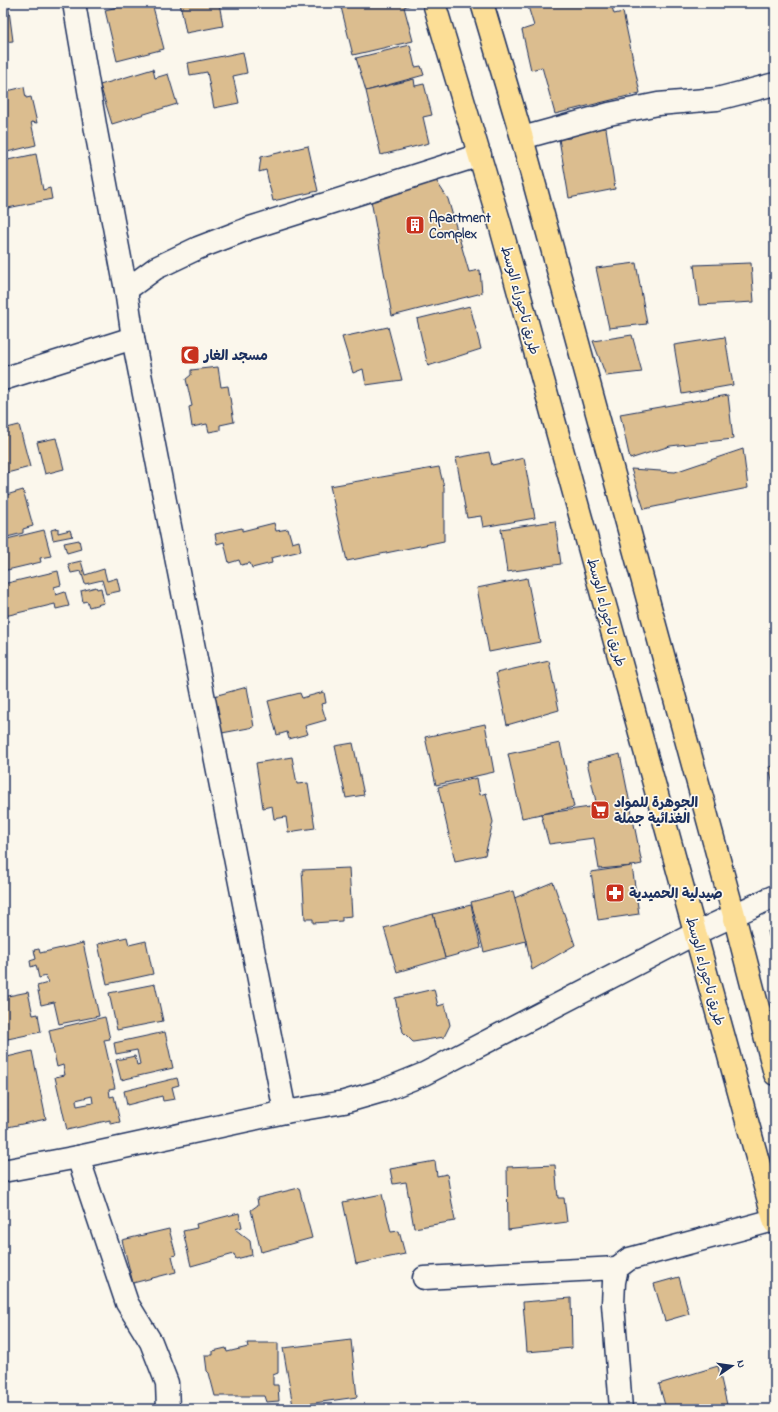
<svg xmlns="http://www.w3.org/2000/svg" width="778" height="1412" viewBox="0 0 778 1412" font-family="'Indie Flower','Playpen Sans Arabic',sans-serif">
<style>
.building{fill:#dbbd8f;stroke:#1b2f5e;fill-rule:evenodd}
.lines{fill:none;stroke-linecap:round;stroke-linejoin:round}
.minor-casing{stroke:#1b2f5e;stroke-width:25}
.major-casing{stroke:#1b2f5e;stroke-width:25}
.minor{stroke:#fbf7ec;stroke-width:22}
.major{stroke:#fcde96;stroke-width:22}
.labels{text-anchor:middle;stroke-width:3.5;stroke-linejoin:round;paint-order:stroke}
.poi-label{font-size:14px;font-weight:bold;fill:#1b2f5e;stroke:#fbf7ec;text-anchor:start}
.street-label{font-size:14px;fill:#1b2f5e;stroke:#fbf7ec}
</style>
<rect width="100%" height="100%" fill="#fbf7ec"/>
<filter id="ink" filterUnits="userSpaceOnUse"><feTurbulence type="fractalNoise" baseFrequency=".025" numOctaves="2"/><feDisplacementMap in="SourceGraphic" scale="8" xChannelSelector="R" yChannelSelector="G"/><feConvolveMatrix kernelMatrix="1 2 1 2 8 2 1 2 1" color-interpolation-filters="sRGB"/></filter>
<g filter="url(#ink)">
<g class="building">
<path d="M3,3H8L13,41L3,42Z"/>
<path d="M135,3H152L164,49L117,61L105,10Z"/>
<path d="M180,3H219L223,26L186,33Z"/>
<path d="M340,3H410V5L404,7L413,41L353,55Z"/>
<path d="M527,3H611L614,14L623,12L640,93L555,114L542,67L531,70L522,30L534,26Z"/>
<path d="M410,45L415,67L421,66L424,75L366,91L356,58Z"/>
<path d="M243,52L247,73L233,76L239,103L214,108L207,72L190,75L188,63Z"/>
<path d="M153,69L155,78L168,74L177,104L112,124L100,85Z"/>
<path d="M414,79L415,86L424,84L432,115L423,117L429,143L381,155L366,91Z"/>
<path d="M24,87L26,98L31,97L37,123L31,122L36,145L3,153V92Z"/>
<path d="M606,128L615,189L569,198L559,139L570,138L571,135L582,129Z"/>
<path d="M308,146L318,191L273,201L266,170L259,172L261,157Z"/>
<path d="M36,154L43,190L50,188L52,199L3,209V161Z"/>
<path d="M435,179L448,199L469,272L480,270L482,293L392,316L371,200Z"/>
<path d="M636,263L647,324L609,328L596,268Z"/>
<path d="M751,263L754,302L699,305L694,265Z"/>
<path d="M470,306L481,349L428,366L417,319Z"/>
<path d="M388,327L402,380L366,385L363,369L353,373L342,337Z"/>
<path d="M632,335L642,372L606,376L593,341Z"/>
<path d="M725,337L733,385L682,394L674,345Z"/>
<path d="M218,367L221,387L228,386L234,422L220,425V430L209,432L207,424L192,427L189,407L192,406L186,379L191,375V370Z"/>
<path d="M728,395L733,439L670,446L630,459L620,414Z"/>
<path d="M19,425L30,467L3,474V429Z"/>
<path d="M56,438L64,469L45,474L37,442Z"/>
<path d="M743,449L748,488L644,509L631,469L675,472Z"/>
<path d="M489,452L492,465L524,458L535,518L483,527L481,516L467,518L456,458Z"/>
<path d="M439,467L444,487V541L347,561L330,486Z"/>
<path d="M23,490L33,526L23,529V533L3,538V496Z"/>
<path d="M555,521L561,564L507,572L501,529Z"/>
<path d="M274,523L276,531L288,529L292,543L299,541L301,551L271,558L272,563L252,568L250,563L241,565L239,560L229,563L224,542L217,544L215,534L242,528V531Z"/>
<path d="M58,528V533L70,530L72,536H73L53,540L51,530Z"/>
<path d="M44,530L51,556L40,558L41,562L3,571V540Z"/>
<path d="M79,540L81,549L67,553L64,543Z"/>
<path d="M81,561L85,575L104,569L107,581L117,578L120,591L106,594L102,580L85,584L81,571L71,573L68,564Z"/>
<path d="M58,571L61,585L54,587L56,595L65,592L69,606L56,609L55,604L5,616L7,623L3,624V584Z"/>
<path d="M527,578L540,642L489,652L477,588Z"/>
<path d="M96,587L97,589L101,588L104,603L89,607L87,601L83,602L81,591Z"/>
<path d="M549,661L559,710L507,725L496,673Z"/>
<path d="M247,687L254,727L222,733L214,696Z"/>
<path d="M324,692L326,703L321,704L326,720L305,726L308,734L289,739L287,732L277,735L268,701L300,693L302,698Z"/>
<path d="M485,724L494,772L436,785L425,737Z"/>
<path d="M353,743L364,795L346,798L335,746Z"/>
<path d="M560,743L574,807L522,818L508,754Z"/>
<path d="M620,754L642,864L632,866L599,869L594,838L549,844L541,814L597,806L587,762Z"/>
<path d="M292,757L297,784L308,783L315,828L288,832L286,817L274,819L272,806L263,808L256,763Z"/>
<path d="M775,766V793L769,767Z"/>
<path d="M477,778L480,795L486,793L493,822L485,855L455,861L438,787Z"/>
<path d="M632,866L639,914L598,920L591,872Z"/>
<path d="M349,868L352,916L342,917V921L313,923V919H305L302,870Z"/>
<path d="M553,882L575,945L532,970L526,941L512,899Z"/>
<path d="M513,891L526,941L484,952L471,902Z"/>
<path d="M471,905L481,948L445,958L433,914Z"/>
<path d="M433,914L445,958L397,972L384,928Z"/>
<path d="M775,929V952L773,953L768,931Z"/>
<path d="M127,937L129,945L146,941L153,974L107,984L98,944Z"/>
<path d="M83,943L99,1016L59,1024L54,1002L41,1005L37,986L48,983L46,976L39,978L36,965L31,967L30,961L36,959L34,950L39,949L40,953Z"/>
<path d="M155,984L163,1021L117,1030L109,993Z"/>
<path d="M434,989L438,1006L445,1004L450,1025L444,1037L413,1042L403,1032L395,998Z"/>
<path d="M28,992L33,1015L38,1014L41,1032L3,1040V997Z"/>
<path d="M105,1017L110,1039L104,1040L115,1088L109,1089L110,1097L114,1096L120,1122L110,1124V1120L67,1130L55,1077L65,1075L63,1065L57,1067L49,1030ZM92,1096L93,1103L77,1106L76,1100Z"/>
<path d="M165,1032L173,1068L121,1080L116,1060L135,1056L137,1065L140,1064L137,1050L116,1054L114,1043Z"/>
<path d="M32,1051L46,1119L3,1128V1111H7L3,1092V1058Z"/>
<path d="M177,1078L179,1085L172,1087L175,1099L163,1101L162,1096L127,1105L124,1091Z"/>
<path d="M435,1161L437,1176L447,1174L455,1221L414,1228L406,1182L393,1184L390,1169Z"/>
<path d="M555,1165L558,1198H564L567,1222L508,1230L507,1167Z"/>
<path d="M299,1188L312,1238L261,1252L251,1210L258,1205L257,1198Z"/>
<path d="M382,1194L391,1232L399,1231L405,1254L356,1264L343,1202Z"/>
<path d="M239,1213L242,1227L235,1229L250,1241L252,1255L236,1259L234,1254L191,1266L183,1231L197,1228L196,1224Z"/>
<path d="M169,1229L176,1255L172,1256L176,1272L133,1283L122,1240Z"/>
<path d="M679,1277L689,1314L665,1321L654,1284Z"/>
<path d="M571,1298L572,1348L527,1352L523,1302Z"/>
<path d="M351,1340L357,1397L293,1406L283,1348Z"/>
<path d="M247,1343H278V1373L273,1375V1385H278L279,1401L266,1402L264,1396H215L209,1373L207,1371L205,1355H213V1351L226,1348L227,1352L248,1347Z"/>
<path d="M718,1366L728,1409H666L659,1384Z"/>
</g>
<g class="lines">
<defs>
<g id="minor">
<path d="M74,3L96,131L126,290L133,338L285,1112"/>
<path d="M522,138L609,114L658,104L717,99L775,84"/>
<path d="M126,290L156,268L198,248L250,228L480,155"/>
<path d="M3,379L133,338"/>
<path d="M78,1157L127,1303L151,1342L167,1383L168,1409"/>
<path d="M3,1171L78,1157L285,1112L344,1102L382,1091L424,1074L696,933L775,896"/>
<path d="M424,1278L617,1268"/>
<path d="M621,1409L613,1304L614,1282L617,1268L629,1259L774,1220"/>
</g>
<g id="major">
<path d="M434,3L500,224L775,1223"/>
<path d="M482,3L522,138L734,915L775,1074"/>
</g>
</defs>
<use href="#minor" class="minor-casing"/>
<use href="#major" class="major-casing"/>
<use href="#minor" class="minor"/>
<use href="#major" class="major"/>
</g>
</g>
<defs>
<symbol id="building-square" viewBox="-11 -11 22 22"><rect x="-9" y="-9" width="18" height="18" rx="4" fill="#c8321e" stroke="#fbf7ec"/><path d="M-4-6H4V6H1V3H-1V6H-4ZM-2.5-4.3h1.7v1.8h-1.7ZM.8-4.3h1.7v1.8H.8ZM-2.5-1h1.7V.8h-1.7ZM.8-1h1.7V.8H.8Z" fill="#fff"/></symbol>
<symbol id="mosque-square" viewBox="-11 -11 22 22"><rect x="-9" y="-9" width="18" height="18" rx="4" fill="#c8321e" stroke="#fbf7ec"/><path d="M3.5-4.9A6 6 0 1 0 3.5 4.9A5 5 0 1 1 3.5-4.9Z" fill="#fff"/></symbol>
<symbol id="supermarket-square" viewBox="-11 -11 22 22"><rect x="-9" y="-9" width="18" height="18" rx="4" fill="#c8321e" stroke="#fbf7ec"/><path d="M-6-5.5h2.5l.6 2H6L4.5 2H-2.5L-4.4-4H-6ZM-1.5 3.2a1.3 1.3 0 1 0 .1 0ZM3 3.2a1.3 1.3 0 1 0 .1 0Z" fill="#fff"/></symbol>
<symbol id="pharmacy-square" viewBox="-11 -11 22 22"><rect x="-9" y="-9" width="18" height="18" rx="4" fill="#c8321e" stroke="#fbf7ec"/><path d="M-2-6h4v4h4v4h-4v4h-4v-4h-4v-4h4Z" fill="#fff"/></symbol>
</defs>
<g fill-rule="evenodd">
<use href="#building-square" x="404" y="214" width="22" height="22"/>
<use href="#mosque-square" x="179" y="344" width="22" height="22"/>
<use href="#supermarket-square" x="589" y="799" width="22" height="22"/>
<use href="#pharmacy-square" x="604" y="882" width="22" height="22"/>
</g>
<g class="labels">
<g class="poi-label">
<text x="429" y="222">Apartment<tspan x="429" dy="16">Complex</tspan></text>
<text x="204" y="360">مسجد الغار</text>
<text x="614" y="807">الجوهرة للمواد<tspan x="614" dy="16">الغذائية جملة</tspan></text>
<text x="629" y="898">صيدلية الحميدية</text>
</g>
<g class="street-label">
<text transform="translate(521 300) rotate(75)" y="5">طريق تاجوراء الوسط</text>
<text transform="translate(607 612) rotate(75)" y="5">طريق تاجوراء الوسط</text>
<text transform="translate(706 971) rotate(75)" y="5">طريق تاجوراء الوسط</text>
</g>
</g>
<rect width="778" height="1412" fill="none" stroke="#fbf7ec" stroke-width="16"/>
<rect x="8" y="8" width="762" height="1396" fill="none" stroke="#1b2f5e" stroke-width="1.5" filter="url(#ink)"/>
<g transform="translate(732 1366) rotate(77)" stroke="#fbf7ec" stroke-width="3" paint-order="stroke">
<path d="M0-3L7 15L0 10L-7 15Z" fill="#1b2f5e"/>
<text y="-6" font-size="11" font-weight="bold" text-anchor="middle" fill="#1b2f5e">N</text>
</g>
</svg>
